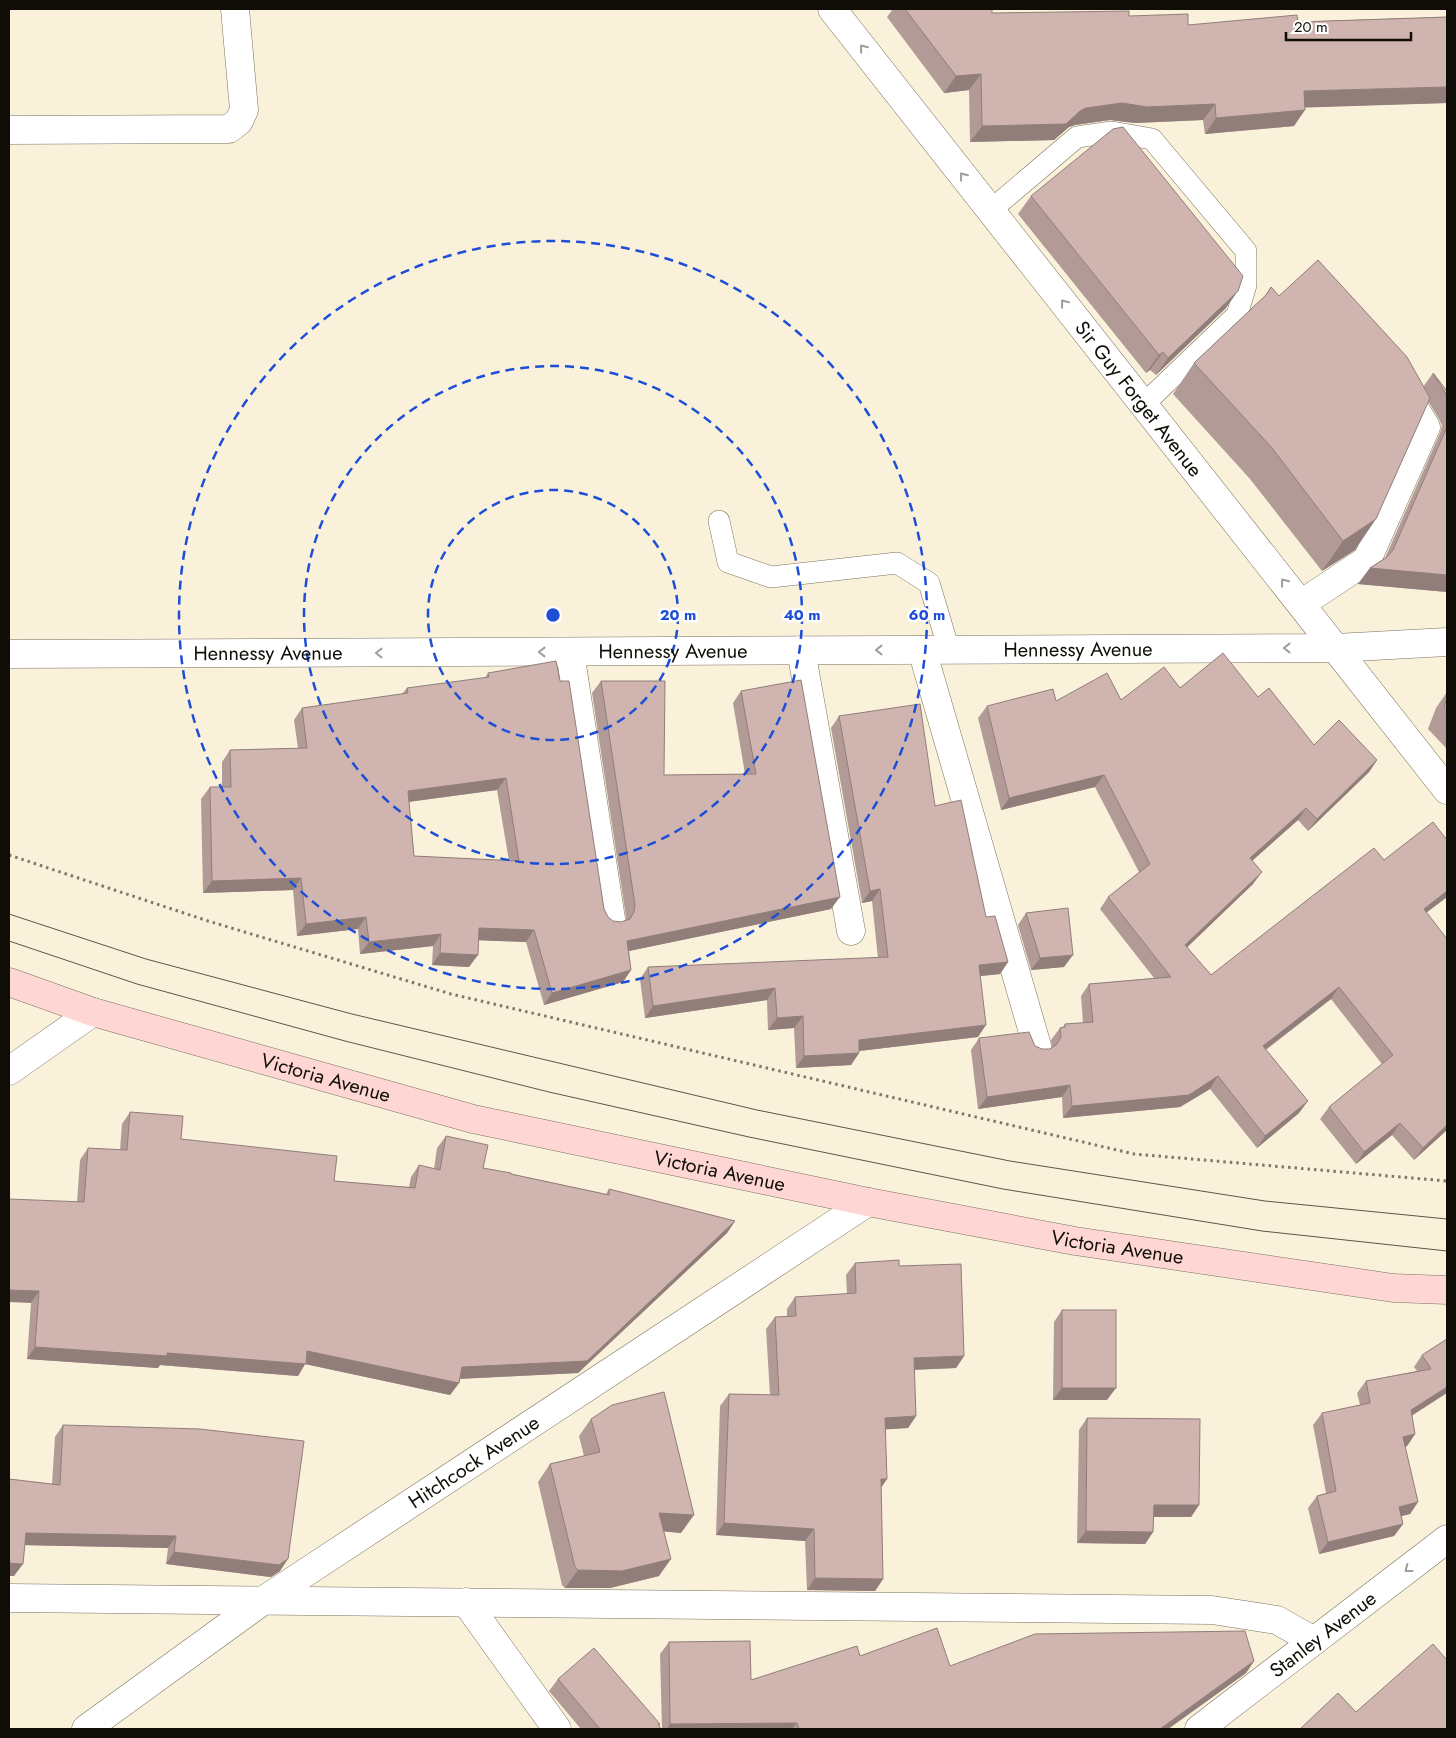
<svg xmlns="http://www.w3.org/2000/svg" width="1456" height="1738" viewBox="0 0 1456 1738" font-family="Jost,sans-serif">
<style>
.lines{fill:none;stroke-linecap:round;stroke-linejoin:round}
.service-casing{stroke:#79725d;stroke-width:22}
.minor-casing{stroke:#79725d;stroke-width:29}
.secondary-casing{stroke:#79725d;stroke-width:29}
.path{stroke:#7e786a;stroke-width:3;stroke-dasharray:2.5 4;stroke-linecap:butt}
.service{stroke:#fff;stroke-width:21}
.minor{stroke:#fff;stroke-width:28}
.secondary{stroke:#fed7d4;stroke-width:28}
.tram{stroke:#5b564a;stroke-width:1}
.wall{fill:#b29b96;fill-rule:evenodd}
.shaded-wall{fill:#917e7a}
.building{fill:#cfb4af;stroke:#917e7a;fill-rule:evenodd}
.oneway{stroke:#9f9e9b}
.ring{fill:none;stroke:#1d4ed8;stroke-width:2.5;stroke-dasharray:9 6}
.labels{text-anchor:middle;stroke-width:5;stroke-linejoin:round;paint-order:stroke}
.street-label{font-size:20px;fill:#100d06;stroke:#fff}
.centre{fill:#1d4ed8;stroke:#fff;stroke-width:2.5}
.ring-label{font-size:15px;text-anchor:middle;font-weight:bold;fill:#1d4ed8;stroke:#fff;stroke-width:5;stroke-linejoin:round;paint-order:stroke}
</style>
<rect width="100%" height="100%" fill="#f9f1da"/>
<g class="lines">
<defs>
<g id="service">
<path d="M991,210L1077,137L1112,132L1152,139L1246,251V285L1237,315L1144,404"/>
<path d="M719,521L728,562L771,577L897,563L929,583L949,650"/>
</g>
<g id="minor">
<path id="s1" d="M832,9L1447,790"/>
<path d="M9,130L229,129L239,121L244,110L235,9"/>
<path d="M1301,604L1367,560L1426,427L1401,386"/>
<path d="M801,650L851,931"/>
<path d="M922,650L1037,1046"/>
<path d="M570,652L611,919"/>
<path id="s2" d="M9,654L1336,648L1447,642"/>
<path d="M9,1071L93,1012"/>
<path d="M9,1598L1212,1610L1277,1620L1314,1641"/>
<path d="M466,1602L557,1729"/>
<path id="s3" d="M86,1729L264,1600L868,1202"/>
<path id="s4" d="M1199,1729L1447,1539"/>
</g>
<g id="secondary">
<path id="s5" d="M9,982L93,1012L473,1119L868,1202L1075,1241L1393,1288L1447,1290"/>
</g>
</defs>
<use href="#service" class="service-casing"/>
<use href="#minor" class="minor-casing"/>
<use href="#secondary" class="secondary-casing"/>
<path class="path" d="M9,855L208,921L451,994L1134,1154L1447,1181"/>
<use href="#service" class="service"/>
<use href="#minor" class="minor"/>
<use href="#secondary" class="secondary"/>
<g class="tram">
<path d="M9,914L146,959L352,1014L757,1110L1010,1161L1265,1201L1447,1219"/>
<path d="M9,941L137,984L345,1041L549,1092L749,1137L1003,1189L1262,1231L1447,1251"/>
</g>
</g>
<g class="wall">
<path d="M893,9H992V13L1129,16L1188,25L1447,17V103L1305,107L1294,126L1205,134L1203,120L1135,123L1110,120L1075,125L1069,127L1054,140L970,142L969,90L944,93L887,17Z"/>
<path d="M1031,196L1226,308L1156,375L1150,370L1146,373L1018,214Z"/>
<path d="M1271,287L1279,296L1423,387L1433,373L1447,391V592L1358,584L1370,568L1385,558L1440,433L1442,426L1439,419L1428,401L1355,550L1322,571L1250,479L1173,394L1194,363L1264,297Z"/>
<path d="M488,673L560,681L604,909L608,917L613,921L621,922L626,920V917L592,693L601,681L664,775L745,774L733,703L741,691L831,909L629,951L631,970L623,982L544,1005L526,942L478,940L469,967L432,965L433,946L360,954L358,929L297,936L293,890L203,893L201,799L210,787H222V762L230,750L298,748L294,720L302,708L402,694L407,688L485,678ZM497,790L509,861L414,856L409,802Z"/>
<path d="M1180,688L1258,697L1314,745L1377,760L1369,772L1308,831L1298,820L1252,860L1253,884L1187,947L1211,975L1384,860L1447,840V897L1426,913L1447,939V1130L1414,1160L1392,1135L1356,1164L1320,1119L1329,1107L1382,1064L1331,999L1266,1050L1299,1113L1257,1148L1210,1089L1180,1107L1063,1118L1062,1097L978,1109L971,1050L979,1038L1035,1046L1042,1049H1050L1052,1048L1051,1040L1060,1028L1063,1027L1065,1024L1083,1023L1081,996L1089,984L1154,978L1100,909L1108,897L1139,872L1095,787L1001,810L978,718L987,706L1056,701L1121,700Z"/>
<path d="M1447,692V749L1428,729L1436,708Z"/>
<path d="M839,716L935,806L986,917L1008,962L1000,974L980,976L978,1037L859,1051V1053L851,1065L796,1068L794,1028L768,1030L767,1000L645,1018L640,979L648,967L878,958L872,901L862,903L831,728Z"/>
<path d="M1026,913L1064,967L1031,970L1018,925Z"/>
<path d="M130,1112L181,1139L334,1181L409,1187L411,1177L419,1165L434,1169L437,1148L446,1136L483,1168L606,1194L609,1189L735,1221L727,1233L578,1373L460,1379L459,1383L450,1395L305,1364L298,1376L160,1365L158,1368L27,1359L31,1303L77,1202L80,1160L88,1148L120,1150L122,1124Z"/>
<path d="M855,1263L899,1266L964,1356L956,1368L914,1370L916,1416L908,1428L886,1429L881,1488L883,1579L875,1591L807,1590L805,1541L716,1535L720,1406L729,1394L770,1395L766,1329L775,1317H787V1309L795,1297L847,1294L846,1275Z"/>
<path d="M1062,1310L1107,1400H1053L1054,1322Z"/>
<path d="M1447,1339L1412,1416L1415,1434L1407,1446L1405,1447L1418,1502L1410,1514L1401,1516L1403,1524L1394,1536L1319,1554L1308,1508L1317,1496L1326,1493L1313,1425L1322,1413L1360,1405L1357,1393L1366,1381L1417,1371L1414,1367L1422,1355Z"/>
<path d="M1087,1418L1199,1505L1191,1517H1154L1153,1532L1145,1544L1077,1543L1079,1430Z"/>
<path d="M591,1419L681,1533L664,1531L659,1576L610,1588H565L562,1585L538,1482L550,1464L584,1456L579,1436Z"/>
<path d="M63,1425L280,1571L271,1577L166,1564L168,1548L25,1545L14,1576H9V1479L52,1484L55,1437Z"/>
<path d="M669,1642L751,1680L860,1656L950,1666L1254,1661L1246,1673L1168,1729H662L660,1654Z"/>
<path d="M558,1679L660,1724L659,1726L661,1729H581L549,1691Z"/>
</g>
<g class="shaded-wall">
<path d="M981,74L969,90L944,93L956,76Z"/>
<path d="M1447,87V103L1292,108L1304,91Z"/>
<path d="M1122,103L1215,104L1203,120L1135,123L1110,120L1075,125L1069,127L1054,140L970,142L982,126L1080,111L1086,108Z"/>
<path d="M1305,110L1294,126L1205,134L1216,118Z"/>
<path d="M1238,291L1226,308L1156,375L1168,358Z"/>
<path d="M1163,352L1150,370L1146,373L1159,355Z"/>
<path d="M1376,519L1355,550L1322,571L1343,541Z"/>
<path d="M1370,568L1447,575V592L1358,584Z"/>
<path d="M1377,760L1369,772L1308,831L1317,819Z"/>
<path d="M1104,775L1095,787L1001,810L1009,798Z"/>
<path d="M506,778L497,790L399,803L408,791Z"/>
<path d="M1306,808L1298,820L1242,870L1250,858Z"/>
<path d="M1262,872L1253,884L1177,957L1185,945Z"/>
<path d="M301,878L293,890L203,893L212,881Z"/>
<path d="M880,889L872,901L862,903L870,891Z"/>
<path d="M1447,891V897L1415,921L1424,909Z"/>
<path d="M840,897L831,909L619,953L627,941Z"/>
<path d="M366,917L358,929L297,936L306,924Z"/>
<path d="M479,928L534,930L526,942L471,940Z"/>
<path d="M441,934L433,946L360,954L369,942Z"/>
<path d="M440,953L478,955L469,967L432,965Z"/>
<path d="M1073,955L1064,967L1031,970L1040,958Z"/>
<path d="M1008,962L1000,974L971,977L979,965Z"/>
<path d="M631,970L623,982L544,1005L552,993Z"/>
<path d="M1339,987L1331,999L1254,1058L1263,1046Z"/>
<path d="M775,988L767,1000L645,1018L653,1006Z"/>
<path d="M803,1016L794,1028L768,1030L777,1018Z"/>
<path d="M986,1025L978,1037L850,1052L859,1040Z"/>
<path d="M859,1053L851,1065L796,1068L804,1056Z"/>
<path d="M1218,1076L1210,1089L1180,1107L1063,1118L1072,1106Z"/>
<path d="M1070,1085L1062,1097L978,1109L987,1097Z"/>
<path d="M1308,1101L1299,1113L1257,1148L1265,1136Z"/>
<path d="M1400,1123L1392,1135L1356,1164L1364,1152Z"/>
<path d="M1447,1125V1130L1414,1160L1423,1148Z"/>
<path d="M735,1221L727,1233L578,1373L454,1379L462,1367Z"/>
<path d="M9,1290L39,1291L31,1303L9,1302Z"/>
<path d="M35,1347L167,1353L307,1351L459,1383L450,1395L305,1364L298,1376L160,1365L158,1368L27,1359Z"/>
<path d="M964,1356L956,1368L905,1370L914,1358Z"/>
<path d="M1447,1387V1393L1402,1422L1411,1410Z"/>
<path d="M1062,1388H1116L1107,1400H1053Z"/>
<path d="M916,1416L908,1428L877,1430L885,1418Z"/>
<path d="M1415,1434L1407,1446L1394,1449L1403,1437Z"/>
<path d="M881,1479H887L879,1491Z"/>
<path d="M1418,1502L1410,1514L1390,1519L1399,1507Z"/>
<path d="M1154,1505H1199L1191,1517H1146Z"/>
<path d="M659,1513L694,1515L681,1533L647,1530Z"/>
<path d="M724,1523L814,1529L805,1541L716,1535Z"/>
<path d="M1403,1524L1394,1536L1319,1554L1328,1542Z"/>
<path d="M1086,1531L1153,1532L1145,1544L1077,1543Z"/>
<path d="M26,1533L176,1536L168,1548L18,1545Z"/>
<path d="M174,1552L288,1559L280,1571L271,1577L166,1564Z"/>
<path d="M671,1559L659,1576L610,1588H565L578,1570Z"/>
<path d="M9,1563L23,1564L14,1576H9Z"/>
<path d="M815,1578L883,1579L875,1591L807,1590Z"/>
<path d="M1254,1661L1246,1673L1168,1729H1160Z"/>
<path d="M797,1723L792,1729H667L670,1724Z"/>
</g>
<g class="building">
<path d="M905,9H992V13L1129,11V16L1188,14V25L1297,15L1298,22L1447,17V87L1304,91L1305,110L1216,118L1215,104L1147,107L1122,103L1086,108L1080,111L1066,124L982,126L981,74L956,76Z"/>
<path d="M1123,127L1243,276L1238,291L1168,358L1163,352L1159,355L1031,196L1113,129Z"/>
<path d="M1318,260L1407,357L1430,398L1376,519L1343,541L1272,448L1194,363L1267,294L1271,287L1279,296Z"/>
<path d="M1433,373L1447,391V396Z"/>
<path d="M1447,427V575L1370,568L1387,557L1393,550Z"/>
<path d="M1223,653L1258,697L1269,688L1314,745L1339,720L1377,760L1317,819L1306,808L1250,858L1262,872L1185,945L1211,975L1374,848L1384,860L1433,822L1447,840V891L1424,909L1447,939V1125L1423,1148L1400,1123L1364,1152L1329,1107L1393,1055L1339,987L1263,1046L1308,1101L1265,1136L1218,1076L1189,1095L1072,1106L1070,1085L987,1097L979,1038L1029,1032L1035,1046L1042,1049H1050L1057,1044L1061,1037L1060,1028L1065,1027V1024L1093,1022L1089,984L1171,977L1108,897L1150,864L1104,775L1009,798L987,706L1053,689L1056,701L1107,673L1121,700L1164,667L1180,688Z"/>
<path d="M556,661L560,681H569L604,909L608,917L613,921L621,922L630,919L634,912L635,905L601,681H665L664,775L756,774L741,691L801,680L840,897L627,941L631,970L552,993L534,930L479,928L478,955L440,953L441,934L369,942L366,917L306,924L301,878L212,881L210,787H231L230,750L307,748L302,708L408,693L407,688L489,677L488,673ZM506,778L519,861L414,856L408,791Z"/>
<path d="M1447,698V710L1444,707Z"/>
<path d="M920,704L935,806L961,800L986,917L995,916L1008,962L979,965L986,1025L859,1040V1053L804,1056L803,1016L777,1018L775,988L653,1006L648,967L888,957L880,889L870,891L839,716Z"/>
<path d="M1068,908L1073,955L1040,958L1026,913Z"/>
<path d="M130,1112L183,1116L181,1139L337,1156L334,1181L415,1188L419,1165L440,1170L446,1136L488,1145L483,1168L511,1173V1174L609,1195V1189L735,1221L587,1361L462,1367L459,1383L307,1351L306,1364L167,1353V1356L35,1347L39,1291L9,1290V1199L84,1202L88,1148L127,1150Z"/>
<path d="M899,1260V1266L961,1264L964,1356L914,1358L916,1416L885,1418L887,1479H881L883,1579L815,1578L814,1529L724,1523L729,1394L779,1395L775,1317L796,1316L795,1297L856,1293L855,1263Z"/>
<rect x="1062" y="1310" width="54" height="78"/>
<path d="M1447,1339V1387L1411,1410L1415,1434L1403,1437L1418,1502L1399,1507L1403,1524L1328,1542L1317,1496L1336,1491L1322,1413L1370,1403L1366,1381L1431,1369L1422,1355Z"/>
<path d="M664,1392L694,1515L659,1513L671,1559L622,1571L578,1570L575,1567L550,1464L600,1452L591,1419L612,1405Z"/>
<path d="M1087,1418L1200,1419L1199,1505H1154L1153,1532L1086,1531Z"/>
<path d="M63,1425L200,1429L304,1441L288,1559L279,1565L174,1552L176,1536L26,1533L23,1564L9,1563V1479L60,1485Z"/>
<path d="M937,1628L950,1666L1035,1634L1245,1631L1254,1661L1160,1729H799L797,1723L670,1724L669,1642L750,1641L751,1680L857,1646L860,1656Z"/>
<path d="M1433,1644L1447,1660V1729H1300L1338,1693L1356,1712Z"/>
<path d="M594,1648L660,1724H658L661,1729H600L558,1679Z"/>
</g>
<defs><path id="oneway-chevron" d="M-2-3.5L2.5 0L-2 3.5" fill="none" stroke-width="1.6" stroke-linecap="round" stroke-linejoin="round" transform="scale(1.25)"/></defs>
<g class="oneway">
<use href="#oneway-chevron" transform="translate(863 48) rotate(-128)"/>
<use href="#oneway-chevron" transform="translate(963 176) rotate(-128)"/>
<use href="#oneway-chevron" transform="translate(1064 303) rotate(-128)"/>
<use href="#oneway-chevron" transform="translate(1284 582) rotate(-128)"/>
<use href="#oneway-chevron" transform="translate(1287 648) rotate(180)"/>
<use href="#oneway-chevron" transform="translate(879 650) rotate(180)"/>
<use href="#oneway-chevron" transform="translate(542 652) rotate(180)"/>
<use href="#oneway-chevron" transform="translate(379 653) rotate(180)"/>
<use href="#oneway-chevron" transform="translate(1408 1569) rotate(143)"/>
</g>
<g class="ring">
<circle cx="553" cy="615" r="125"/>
<circle cx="553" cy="615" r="249"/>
<circle cx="553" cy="615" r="374"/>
</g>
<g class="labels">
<g class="street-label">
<text dy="7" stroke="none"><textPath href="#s1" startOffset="496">Sir Guy Forget Avenue</textPath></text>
<text dy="7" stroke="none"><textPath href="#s2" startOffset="1069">Hennessy Avenue</textPath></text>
<text dy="7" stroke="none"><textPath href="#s2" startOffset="664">Hennessy Avenue</textPath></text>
<text dy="7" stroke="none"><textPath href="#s2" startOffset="259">Hennessy Avenue</textPath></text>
<text dy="7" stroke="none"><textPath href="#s5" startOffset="331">Victoria Avenue</textPath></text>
<text dy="7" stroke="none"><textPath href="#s5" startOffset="736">Victoria Avenue</textPath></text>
<text dy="7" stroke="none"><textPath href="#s5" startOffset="1141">Victoria Avenue</textPath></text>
<text dy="7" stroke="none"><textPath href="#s3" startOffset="471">Hitchcock Avenue</textPath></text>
<text dy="7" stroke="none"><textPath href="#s4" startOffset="156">Stanley Avenue</textPath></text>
</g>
</g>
<circle cx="553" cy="615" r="8" class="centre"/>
<g class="ring-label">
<text x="678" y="620">20 m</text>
<text x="802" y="620">40 m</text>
<text x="927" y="620">60 m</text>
</g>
<rect width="1456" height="1738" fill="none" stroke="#100d06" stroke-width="20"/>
<path d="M1286 32v8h125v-8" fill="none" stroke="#100d06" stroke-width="2.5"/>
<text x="1294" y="32" font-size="15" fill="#100d06" stroke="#ffffff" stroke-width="4" paint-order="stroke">20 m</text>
</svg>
